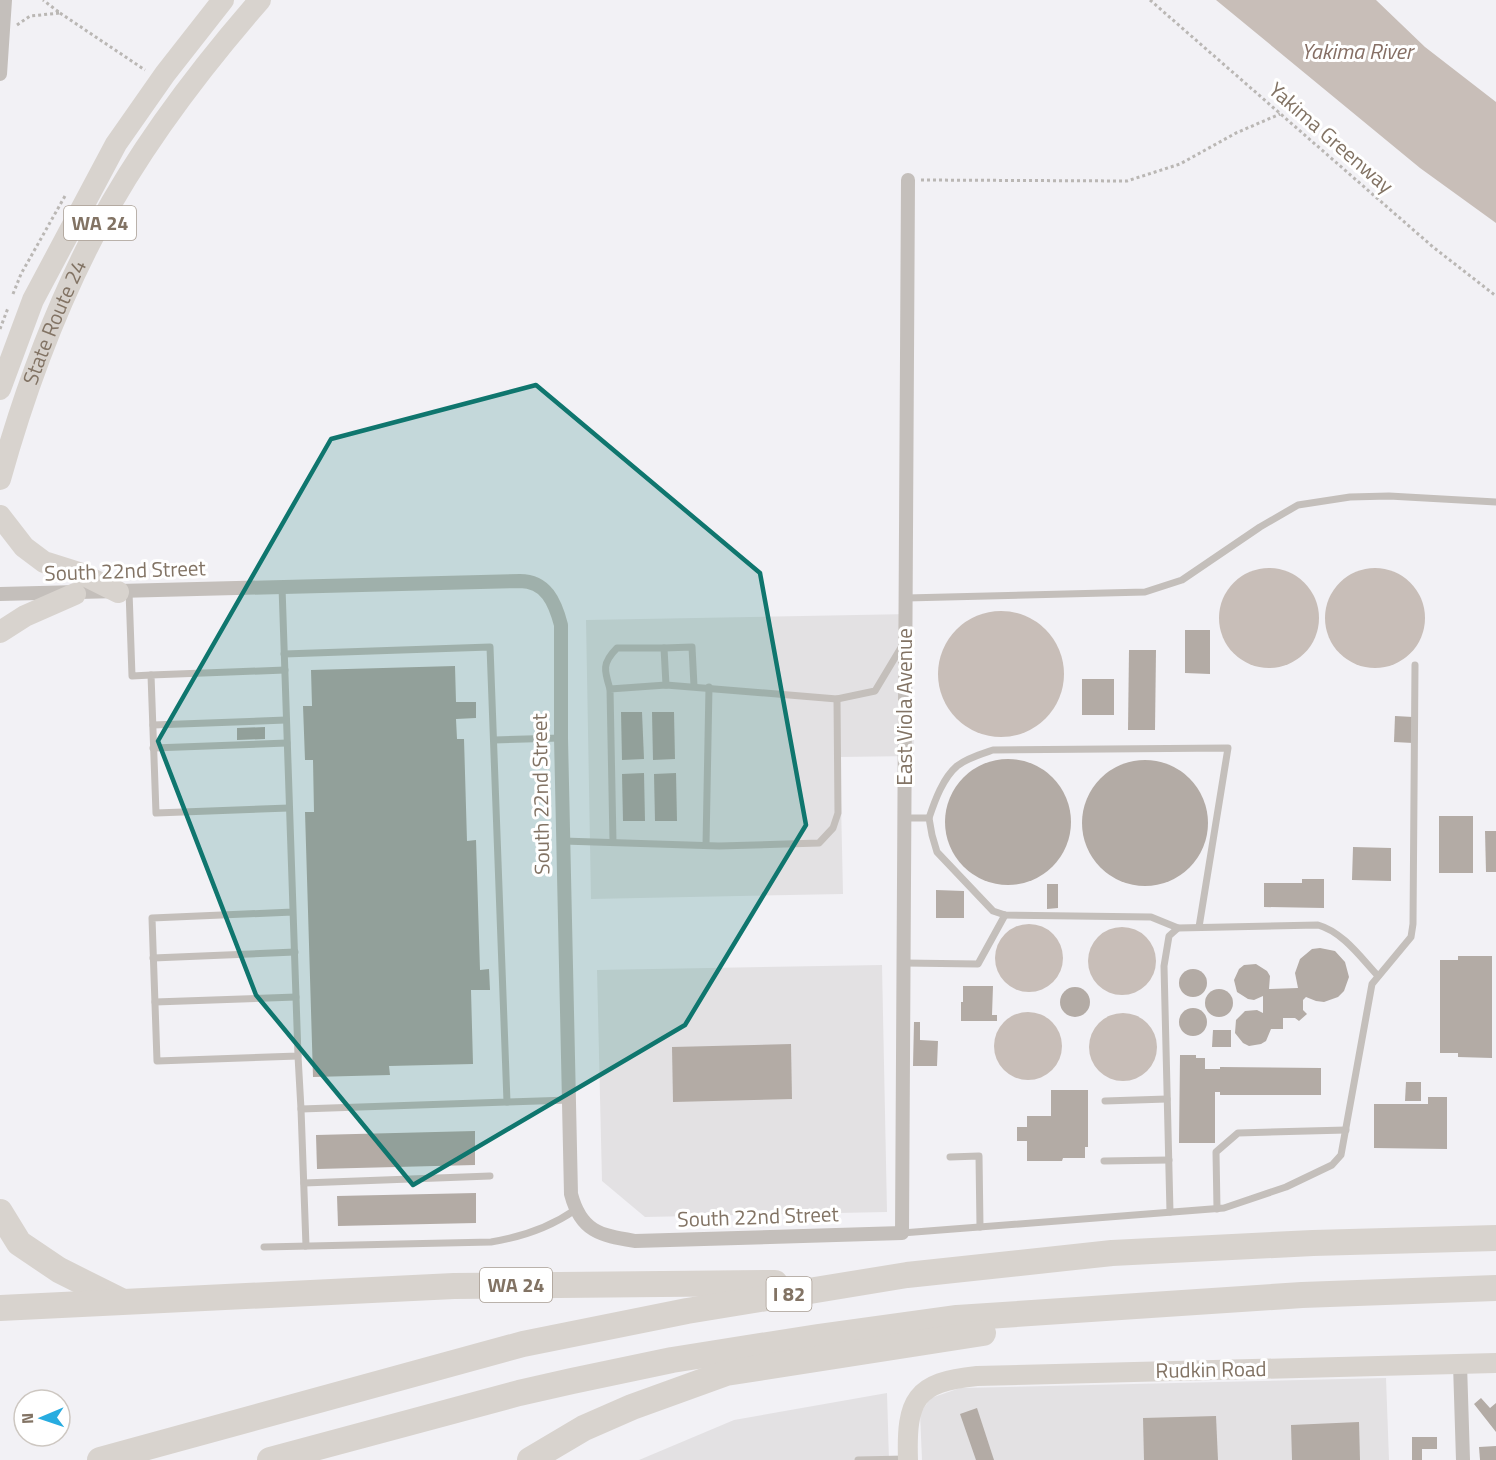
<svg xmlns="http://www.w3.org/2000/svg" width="1496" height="1460" viewBox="0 0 1496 1460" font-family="'Titillium Web',sans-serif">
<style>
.built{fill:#e3e1e3}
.water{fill:#c8beb8}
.building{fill:#b3aba5}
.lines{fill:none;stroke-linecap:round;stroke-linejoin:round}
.path{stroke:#bab7b4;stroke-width:3;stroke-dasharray:3 3;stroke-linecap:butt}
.lane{stroke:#c4bfbb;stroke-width:7}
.street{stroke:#c4bfbb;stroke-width:14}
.secondary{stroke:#d8d3ce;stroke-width:20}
.primary{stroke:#d8d3ce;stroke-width:22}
.highway{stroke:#d8d3ce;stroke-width:26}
.marked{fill:#0f766e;fill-opacity:0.2;stroke:#0f766e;stroke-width:4.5;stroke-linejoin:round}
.labels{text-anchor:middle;stroke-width:6;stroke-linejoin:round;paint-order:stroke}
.shield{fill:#fff;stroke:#a89d92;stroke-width:1.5}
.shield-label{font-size:20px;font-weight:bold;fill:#827364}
.street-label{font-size:21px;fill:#827364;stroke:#fff}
.water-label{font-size:22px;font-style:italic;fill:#866f65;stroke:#fff}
</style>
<rect width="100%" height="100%" fill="#f2f1f5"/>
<g class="built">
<path d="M911,614L914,756L840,757L843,894L591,899L586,620Z"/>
<path d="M882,965L887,1212L645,1217L602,1181L597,970Z"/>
<path d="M1386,1378L1389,1460H922L920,1413L931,1398L960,1388Z"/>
<path d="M887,1393L889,1460H639L734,1420Z"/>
</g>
<g class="water">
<path d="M1216,0H1376L1425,47L1496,102V223L1420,168Z"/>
<circle cx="1269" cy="618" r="50"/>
<circle cx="1375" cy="618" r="50"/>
<circle cx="1001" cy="674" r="63"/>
<circle cx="1029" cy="958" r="34"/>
<circle cx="1122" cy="961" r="34"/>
<circle cx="1028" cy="1046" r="34"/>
<circle cx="1123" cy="1047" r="34"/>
</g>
<g class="building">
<path d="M1185,630H1210V674L1185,673Z"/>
<path d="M1129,650H1156L1155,730H1128Z"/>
<path d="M455,666L456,702H476V718L456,719L457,739H464L467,841L476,840L480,970L489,969L490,990H471L473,1064L389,1066L390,1075L313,1077L305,812H314L313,760H305L303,706H312L311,670Z"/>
<rect x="1082" y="679" width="32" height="36"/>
<path d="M621,712H642L644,759L622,760Z"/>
<path d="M652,712H674L675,759L653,760Z"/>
<path d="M1395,716L1413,717V743L1394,742Z"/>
<path d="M265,727V739L237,740V728Z"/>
<circle cx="1008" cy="822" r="63"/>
<circle cx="1145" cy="823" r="63"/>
<path d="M644,773L645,821H623L622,774Z"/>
<path d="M676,773L677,821H655L654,774Z"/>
<rect x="1439" y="816" width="34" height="57"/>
<path d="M1485,831H1496V872H1486Z"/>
<path d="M1353,847L1391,848V881L1352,880Z"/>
<path d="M1302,879H1324V908L1264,907V883H1302Z"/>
<path d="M1047,884H1058V908L1047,909Z"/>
<path d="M936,890L964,891V918H936Z"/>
<path d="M1320,948L1335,951L1345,962L1349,977L1344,991L1338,997L1324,1002L1316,1001L1306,997L1303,1000V1010L1307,1014L1299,1021L1295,1018H1283V1029H1271L1266,1041L1261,1044L1249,1046L1243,1043L1235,1033L1236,1020L1245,1011L1257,1010L1263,1013V996L1254,1000L1248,999L1237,992L1234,980L1239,969L1244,965L1256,964L1267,971L1270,976L1269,989L1298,988L1295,973L1300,959L1312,949Z"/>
<path d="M1458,956H1492V1058L1458,1057V1053H1440V960H1458Z"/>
<circle cx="1193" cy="983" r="14"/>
<path d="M963,986H993L992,1015H997V1021H961V1002H963Z"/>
<circle cx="1075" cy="1002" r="15"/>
<circle cx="1219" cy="1003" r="14"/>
<circle cx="1193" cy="1022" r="14"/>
<path d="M914,1022H920V1040L938,1041L937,1066H913Z"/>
<path d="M1213,1030H1231V1047H1212Z"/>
<path d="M791,1044L792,1099L673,1102L672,1047Z"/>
<path d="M1180,1055H1196V1058H1205V1069H1220V1067L1321,1068V1095H1220V1092H1215V1143H1179Z"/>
<path d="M1406,1082H1421V1101H1405Z"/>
<path d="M1051,1090H1088V1147H1085V1158H1063L1062,1161H1027V1141H1017V1127H1027V1116H1051Z"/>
<path d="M1428,1097H1447V1149L1374,1148V1104H1428Z"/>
<path d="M475,1131V1165L317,1169L316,1135Z"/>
<path d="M476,1193V1223L338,1226L337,1196Z"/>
<path d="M1481,1398L1490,1408L1496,1403V1432L1474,1404Z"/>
<path d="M977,1408L994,1460H976L960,1414Z"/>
<path d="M1216,1416L1218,1460H1144L1143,1418Z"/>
<path d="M1359,1422L1360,1460H1292L1291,1425Z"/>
<path d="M1412,1437H1437V1449H1422V1460H1412Z"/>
<path d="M1496,1446V1460H1480L1479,1447Z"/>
</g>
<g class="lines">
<g class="path">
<path d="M1150,0L1433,247L1496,296"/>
<path d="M60,13L145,70"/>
<path d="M17,25L30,16L60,13L43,0"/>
<path d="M921,180L1127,181L1180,164L1236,133L1280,114"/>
<path d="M13,294L21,274L65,196"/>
<path d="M0,329L8,308"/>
</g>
<g class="lane">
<path d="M282,587C287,744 293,900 298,1056L157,1061L152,918L293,912"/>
<path d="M129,591L132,676L151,675"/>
<path d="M906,598L1145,592L1182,580L1260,527L1298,505L1350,497L1389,496L1496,502"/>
<path d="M664,648L692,647L694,686"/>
<path d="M284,654L490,647L507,1102L301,1109L298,1056"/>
<path d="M285,670L151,675L156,813L289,808"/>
<path d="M610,689C604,670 602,663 617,648H664L666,685"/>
<path d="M153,725L286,720"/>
<path d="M494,740L561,738"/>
<path d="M153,748L287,743"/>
<path d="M905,818H929L932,835L937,852L993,911L1005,915L1151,917L1178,928"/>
<path d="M929,818C935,800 943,778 957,766C967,758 981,754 993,750L1228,748L1199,927"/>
<path d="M563,841L719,846L819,843L833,828L838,813L837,699L875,691L902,646"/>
<path d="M613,842L610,689L666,685L837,699"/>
<path d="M706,845L709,687"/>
<path d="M153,958L295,952"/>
<path d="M904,963L978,964L1005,915"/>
<path d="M155,1002L296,997"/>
<path d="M1105,1101L1167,1099"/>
<path d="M507,1102L569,1100"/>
<path d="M301,1109L306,1246"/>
<path d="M950,1157L979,1156L980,1227"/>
<path d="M1104,1161L1169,1160"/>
<path d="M304,1183L490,1176"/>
<path d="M1217,1209L1216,1152L1238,1133L1346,1130"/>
<path d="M1170,1212L1164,966L1169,936L1178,928L1318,925C1343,932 1361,958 1378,976"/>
<path d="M902,1233L1224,1208L1286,1187L1332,1165L1341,1155L1372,984L1411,937L1413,924L1415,665"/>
<path d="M264,1247L491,1242C522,1237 549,1228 575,1210"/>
<path d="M858,1460L905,1459"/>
</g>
<g class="street">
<path d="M0,74L5,0"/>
<path d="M0,594L520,581C546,581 555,602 561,625V738L571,1194C581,1232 600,1235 635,1241L902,1233L908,180"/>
<path d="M1460,1364L1463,1460"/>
</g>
<path class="secondary" d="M908,1460C906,1400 915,1382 977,1376L1496,1363"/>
<g class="primary">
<path d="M0,389L33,300L116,144L165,74L223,0"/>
<path id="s1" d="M0,479C24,393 55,308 97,229C141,146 198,71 260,0"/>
<path d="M0,516L24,547L44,562L82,574L118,592"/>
<path d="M0,632L25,616L75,594"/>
</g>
<g class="highway">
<path d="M0,1212L19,1243L59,1270L121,1301"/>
<path d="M0,1308L454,1286L775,1283"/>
<path d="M100,1460L523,1344L687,1311L907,1275L1112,1253L1313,1243L1496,1238"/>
<path d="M270,1460L519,1393L572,1381L672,1360L818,1337L957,1318L1302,1295L1496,1288"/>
<path d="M530,1460L584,1428L632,1407L726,1373L983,1333"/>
</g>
</g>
<path class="marked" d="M536,385L760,573L806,825L685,1025L413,1185L256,995L158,741L331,439Z"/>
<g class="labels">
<g class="shield">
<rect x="64" y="206" width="72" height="34" rx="4.5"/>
<rect x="480" y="1268" width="72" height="34" rx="4.5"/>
<rect x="766.5" y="1277" width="45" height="34" rx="4.5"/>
</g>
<g class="shield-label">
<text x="100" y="230">WA 24</text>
<text x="516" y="1292">WA 24</text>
<text x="789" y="1301">I 82</text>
</g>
<g class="street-label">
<text transform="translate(1331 138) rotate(41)" y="7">Yakima Greenway</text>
<text dy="7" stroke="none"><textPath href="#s1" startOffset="166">State Route 24</textPath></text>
<text transform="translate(125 571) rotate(-2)" y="7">South 22nd Street</text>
<text transform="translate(905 707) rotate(-90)" y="7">East Viola Avenue</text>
<text transform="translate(541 794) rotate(-91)" y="7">South 22nd Street</text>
<text transform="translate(758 1217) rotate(-2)" y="7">South 22nd Street</text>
<text transform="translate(1211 1370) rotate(-1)" y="7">Rudkin Road</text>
</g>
<g class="water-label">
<text x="1357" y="59">Yakima River</text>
</g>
</g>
<g transform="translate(42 1418) rotate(268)"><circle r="28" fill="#ffffff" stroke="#cdc7c1" stroke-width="1.5"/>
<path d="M0-4.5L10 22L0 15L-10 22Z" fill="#27ace0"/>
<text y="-9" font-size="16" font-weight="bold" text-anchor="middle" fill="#827364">N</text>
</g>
</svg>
